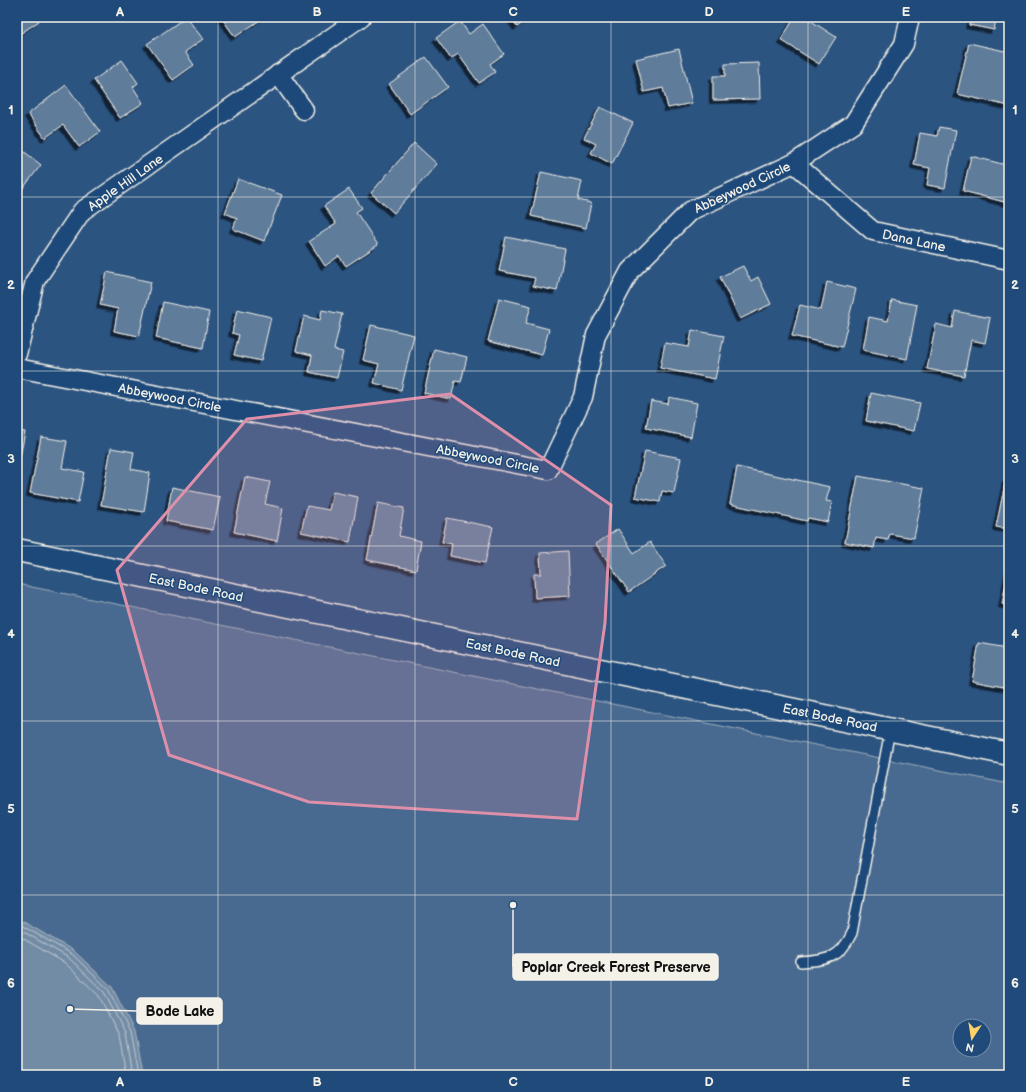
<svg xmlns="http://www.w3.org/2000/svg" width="1026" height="1092" viewBox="0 0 1026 1092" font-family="'Balsamiq Sans',sans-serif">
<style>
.green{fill:#496b90;stroke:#9eaebc;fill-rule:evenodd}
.water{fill:#738ca6;stroke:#a7b4c0}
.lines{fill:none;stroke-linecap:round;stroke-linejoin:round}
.shore{stroke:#c0c9ce;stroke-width:1}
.building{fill:#5e7b9a;stroke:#f4f1e8;filter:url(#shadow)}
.service-casing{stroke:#f4f1e8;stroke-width:12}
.minor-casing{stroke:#f4f1e8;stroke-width:21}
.tertiary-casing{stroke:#f4f1e8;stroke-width:25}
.service{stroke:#1f4a7a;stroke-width:9}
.minor{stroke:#1f4a7a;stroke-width:18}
.tertiary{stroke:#1f4a7a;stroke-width:22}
.marked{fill:#de8fa9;fill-opacity:0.2;stroke:#de8fa9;stroke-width:3;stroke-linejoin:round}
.grid{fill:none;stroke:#f4f1e8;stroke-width:1;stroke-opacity:0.55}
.labels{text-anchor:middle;stroke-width:3;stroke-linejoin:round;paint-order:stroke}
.street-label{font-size:13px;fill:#f4f1e8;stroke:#1f4a7a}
.leader{fill:none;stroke:#f4f1e8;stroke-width:1.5}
.callout-dot{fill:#f4f1e8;stroke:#1f4a7a;stroke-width:1.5}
.callout{fill:#f4f1e8;stroke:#f4f1e8;stroke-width:1.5}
.callout-label{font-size:14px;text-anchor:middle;font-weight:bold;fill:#111}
.neatline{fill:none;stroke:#f4f1e8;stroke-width:1.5}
.grid-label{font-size:13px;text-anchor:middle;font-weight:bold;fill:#f4f1e8}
</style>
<defs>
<filter id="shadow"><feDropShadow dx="-3.5" dy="3.5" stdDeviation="0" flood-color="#0009"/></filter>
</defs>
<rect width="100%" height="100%" fill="#2c5481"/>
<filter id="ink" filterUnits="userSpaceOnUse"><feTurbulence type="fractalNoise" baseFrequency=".025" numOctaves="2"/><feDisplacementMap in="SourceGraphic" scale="8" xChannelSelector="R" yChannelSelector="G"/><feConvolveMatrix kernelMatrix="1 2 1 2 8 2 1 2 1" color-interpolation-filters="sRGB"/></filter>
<g filter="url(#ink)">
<path class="green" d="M17,584L1009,784V1075H17ZM960,1026H984V1050H960Z"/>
<path class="water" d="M17,918L74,951L112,987L134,1031L142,1075H17Z"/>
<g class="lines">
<g class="shore">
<path d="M17,923L72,954L108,989L130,1032L138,1075"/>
<path d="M17,928L69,958L104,992L125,1033L132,1075"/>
<path d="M17,935L65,963L99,996L119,1035L126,1075"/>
</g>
</g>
<g class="building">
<path d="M17,17H36L39,21L17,36Z"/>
<path d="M186,17L203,39L185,52L194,65L173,80L147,44Z"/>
<path d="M221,17H263V18L235,37Z"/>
<path d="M510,17H531L517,27Z"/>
<path d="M795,17H805L836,37L819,64L781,40Z"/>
<path d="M971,17H1008V21L996,18L994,30L969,25Z"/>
<path d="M460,21L469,34L483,24L504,54L490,64L495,72L479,83L458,54L451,59L436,38Z"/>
<path d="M969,43L1009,52V106L957,94Z"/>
<path d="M679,49L692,103L668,108L663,88L644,92L636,59Z"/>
<path d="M426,57L448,87L410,114L389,84Z"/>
<path d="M122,60L138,83L133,87L143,103L120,118L94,80Z"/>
<path d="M759,63L760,99L713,100V76H725V64Z"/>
<path d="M66,85L100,132L79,147L63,125L45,138L28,114Z"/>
<path d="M600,107L633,123L612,164L591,153L596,144L584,138Z"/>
<path d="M939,127L956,130L945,188L927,185L930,168L914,165L920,133L937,136Z"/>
<path d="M414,143L437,164L394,213L371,193Z"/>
<path d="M17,146L41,165L17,196Z"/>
<path d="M971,156L1006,165L1003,178L1009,180L1008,203L963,191Z"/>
<path d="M541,172L582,181L578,200L591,203L586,228L531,216Z"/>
<path d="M238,179L282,195L264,241L233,229L237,218L225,213Z"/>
<path d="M349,189L362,208L356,212L378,245L346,266L339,256L325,266L309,241L336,224L324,206Z"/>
<path d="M506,237L565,249L557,291L533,286L535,278L499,271Z"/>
<path d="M743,266L751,281L758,277L771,304L740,319L720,277Z"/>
<path d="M107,272L151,282L139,336L114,331L118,309L100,305Z"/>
<path d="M827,282L856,289L842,347L792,336L800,305L821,310Z"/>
<path d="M499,298L531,306L526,323L549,329L542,355L488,341Z"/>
<path d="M892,300L917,305L907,359L863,350L869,317L888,321Z"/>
<path d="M163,302L209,312L203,348L156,338Z"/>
<path d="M237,309L271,317L261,361L234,355L239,335L232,333Z"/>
<path d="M322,310L342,314L334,350L343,352L337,378L309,372L312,355L296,351L304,316L320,320Z"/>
<path d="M955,311L990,318L985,343L971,340L964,376L927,369L936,324L952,328Z"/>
<path d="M371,325L414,335L401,390L374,383L379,364L363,360Z"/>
<path d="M692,330L724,336L715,379L660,368L665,343L689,347Z"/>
<path d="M434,349L467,357L461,382L455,381L451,399L424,393Z"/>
<path d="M871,393L920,403L914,431L866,421Z"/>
<path d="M669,397L697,403L691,437L646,428L651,401L668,404Z"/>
<path d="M17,431L25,432L17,473Z"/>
<path d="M41,437L67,441L62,468L84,472L78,502L30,493Z"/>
<path d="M111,448L134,452L131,469L150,473L144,512L101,505Z"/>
<path d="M645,451L681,458L674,493L662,491L660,502L635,497Z"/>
<path d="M737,467L830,487L826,501L832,502L828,522L808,518L807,521L730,504Z"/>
<path d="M858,476L924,488L914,538L890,534L888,540L876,538L874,548L845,542Z"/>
<path d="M245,477L270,482L265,504L283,508L277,541L234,532Z"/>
<path d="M1006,479L1009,480V529L996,527Z"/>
<path d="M172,487L220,497L213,530L166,521Z"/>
<path d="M333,492L358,497L350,542L301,532L307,506L329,510Z"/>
<path d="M378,503L404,508L399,536L421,541L416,570L367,560Z"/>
<path d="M447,518L493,527L485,563L450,556L452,544L442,542Z"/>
<path d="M618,529L634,553L650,542L666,566L629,592L596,544Z"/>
<path d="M568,551L570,596L535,598L534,574H541L540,553Z"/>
<path d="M1009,568V606L1002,604Z"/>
<path d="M979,643L1007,648L1004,662L1009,663V688L972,681Z"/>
</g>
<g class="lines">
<defs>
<path id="service" d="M801,962C827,960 840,959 852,933L890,730"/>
<g id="minor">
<path d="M278,74L304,110"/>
<path d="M794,163L873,231L1009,260"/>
<path d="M17,354L35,281L82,211L361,17"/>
<path d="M17,368L548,470L583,397L596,335L630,271L690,211L794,163L853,124L904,44L910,17"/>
</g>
<path id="tertiary" d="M17,550L1009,754"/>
</defs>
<use href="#service" class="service-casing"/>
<use href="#minor" class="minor-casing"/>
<use href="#tertiary" class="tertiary-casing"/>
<use href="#service" class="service"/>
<use href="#minor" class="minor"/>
<use href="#tertiary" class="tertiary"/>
</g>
</g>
<path class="marked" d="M450,394L611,505L605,623L577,819L309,802L169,755L117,570L247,419Z"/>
<path class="grid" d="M218,17V1075M415,17V1075M611,17V1075M808,17V1075M17,197H1009M17,371H1009M17,546H1009M17,721H1009M17,895H1009"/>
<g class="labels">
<g class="street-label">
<text transform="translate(125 182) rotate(-35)" y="5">Apple Hill Lane</text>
<text transform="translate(742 187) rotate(-25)" y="5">Abbeywood Circle</text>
<text transform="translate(914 240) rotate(12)" y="5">Dana Lane</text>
<text transform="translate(170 397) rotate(11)" y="5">Abbeywood Circle</text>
<text transform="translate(488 458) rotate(11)" y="5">Abbeywood Circle</text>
<text transform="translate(196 587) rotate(12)" y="5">East Bode Road</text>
<text transform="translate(513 652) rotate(12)" y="5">East Bode Road</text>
<text transform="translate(830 717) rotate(12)" y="5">East Bode Road</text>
</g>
</g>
<path class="leader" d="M513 905L513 967M70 1009L137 1011"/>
<g class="callout-dot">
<circle cx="513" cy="905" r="4"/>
<circle cx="70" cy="1009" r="4"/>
</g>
<g class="callout">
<rect x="513" y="954" width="205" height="26" rx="4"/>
<rect x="137" y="998" width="85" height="26" rx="4"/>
</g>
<g class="callout-label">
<text x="616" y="972">Poplar Creek Forest Preserve</text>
<text x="180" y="1016">Bode Lake</text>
</g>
<rect width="1026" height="1092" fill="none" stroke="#1f4a7a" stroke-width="44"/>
<g transform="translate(972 1038) rotate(192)"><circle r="19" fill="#1f4a7a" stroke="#748da6"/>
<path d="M0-3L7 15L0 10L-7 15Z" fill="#ffd166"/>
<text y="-6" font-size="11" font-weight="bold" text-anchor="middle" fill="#f4f1e8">N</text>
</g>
<rect x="22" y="22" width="982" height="1048" class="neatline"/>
<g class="grid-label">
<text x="120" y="16">A</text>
<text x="317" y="16">B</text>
<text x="513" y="16">C</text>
<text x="709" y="16">D</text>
<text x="906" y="16">E</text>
<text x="11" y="114">1</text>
<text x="1015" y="114">1</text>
<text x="11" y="289">2</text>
<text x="1015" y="289">2</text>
<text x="11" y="463">3</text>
<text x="1015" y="463">3</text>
<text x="11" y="638">4</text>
<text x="1015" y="638">4</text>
<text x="11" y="813">5</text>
<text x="1015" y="813">5</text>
<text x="11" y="987">6</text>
<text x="1015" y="987">6</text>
<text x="120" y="1086">A</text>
<text x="317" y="1086">B</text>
<text x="513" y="1086">C</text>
<text x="709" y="1086">D</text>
<text x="906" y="1086">E</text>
</g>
</svg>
